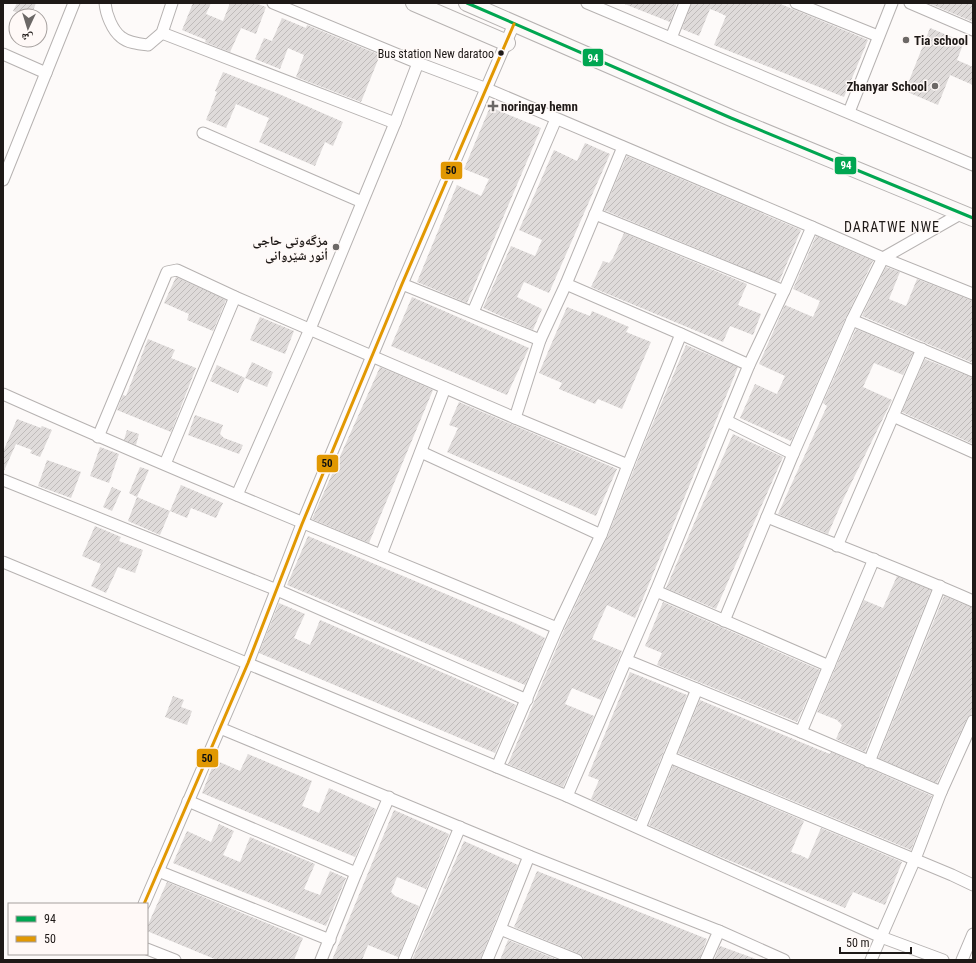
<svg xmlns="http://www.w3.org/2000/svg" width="976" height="963" viewBox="0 0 976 963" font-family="'Roboto Condensed','Noto Naskh Arabic',sans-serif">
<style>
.building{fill:url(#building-hatch)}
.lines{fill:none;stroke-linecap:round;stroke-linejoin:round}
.street-casing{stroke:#b6b2b1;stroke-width:13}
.secondary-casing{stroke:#b6b2b1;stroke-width:18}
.street{stroke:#fffefe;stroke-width:11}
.secondary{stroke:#fcfaf9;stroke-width:16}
.bus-1-casing{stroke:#fff9f7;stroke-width:6}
.bus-2-casing{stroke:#fff9f7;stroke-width:6}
.bus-1{stroke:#00a651;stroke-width:3}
.bus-2{stroke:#e19802;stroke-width:3}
.poi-dot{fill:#6c6866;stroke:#fff9f7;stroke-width:1.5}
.bus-dot{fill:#1e1917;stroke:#fff9f7;stroke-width:1.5}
.labels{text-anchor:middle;stroke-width:3;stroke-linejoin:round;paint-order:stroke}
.bus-label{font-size:12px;fill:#1e1917;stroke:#fff9f7;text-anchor:end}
.poi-label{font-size:13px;font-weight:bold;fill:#1e1917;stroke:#fff9f7;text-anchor:start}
.neighbourhood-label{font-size:14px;letter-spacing:1px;fill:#1e1917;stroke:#fff9f7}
.line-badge{stroke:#fff9f7;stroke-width:1.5}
.badge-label{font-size:11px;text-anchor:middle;font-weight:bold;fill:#fff}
.pale-badge-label{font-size:11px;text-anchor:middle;font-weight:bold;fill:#111}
</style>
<defs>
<pattern id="building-hatch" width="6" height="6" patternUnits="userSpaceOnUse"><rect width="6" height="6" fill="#dfdbda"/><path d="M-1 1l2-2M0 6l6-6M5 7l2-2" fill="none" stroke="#bfbbba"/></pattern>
</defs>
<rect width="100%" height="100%" fill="#fdfaf9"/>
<g class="building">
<path d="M17,3H36L31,16H26L13,11Z"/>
<path d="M193,3H211L206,14L223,21L230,3H255L266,7L256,34L241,28L230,52L205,42L206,40L182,30Z"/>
<path d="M622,3H677L670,22Z"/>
<path d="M692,3H778L868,40L844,97L714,45L726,16L718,12L710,9L699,36L682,29Z"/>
<path d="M928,3H973V22L971,21Z"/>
<path d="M282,18L306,28L307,25L380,55L361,102L296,77L304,55L288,48L280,69L255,59L264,38L272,41Z"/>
<path d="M930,28L964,42L957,60L973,67V85L950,75L938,105L905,91Z"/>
<path d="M223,72L279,94L343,122L333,146L325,142L315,166L259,142L269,118L236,104L226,128L206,120L217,92L215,91Z"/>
<path d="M490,107L541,128L467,303L417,282L457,185L481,196L489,179L464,169Z"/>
<path d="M585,143L610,154L549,293L524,282L517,297L542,309L533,330L483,308L511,246L535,256L542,240L519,230L554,150L577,161Z"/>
<path d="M627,156L801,230L779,282L604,210Z"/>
<path d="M624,233L747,284L738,305L761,314L753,335L730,326L723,342L591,287L603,261L609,263L613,258Z"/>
<path d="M816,236L873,261L846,317L791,441L740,418L755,384L777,394L785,376L759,364L785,305L813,317L820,301L793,289Z"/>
<path d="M886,267L900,272L889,299L906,306L917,279L973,301V363L862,316Z"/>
<path d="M176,277L226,300L213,331L187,320L189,314L164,303Z"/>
<path d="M412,297L529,348L507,395L391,346Z"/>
<path d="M567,307L590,316L592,311L629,327L626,332L651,342L622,409L598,399L595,404L559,389L562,383L539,373Z"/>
<path d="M260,317L294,331L285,354L250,340Z"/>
<path d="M856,329L913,353L903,375L874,363L863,387L892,400L842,502L828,534L778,514L827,406L823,403Z"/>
<path d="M148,339L175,350L171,358L196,368L171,432L117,410L123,395L126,396Z"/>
<path d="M686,345L738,367L635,618L607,605L592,639L622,651L601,700L572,688L568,697L565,704L594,716L563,787L508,764L565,628L607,538L642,449Z"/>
<path d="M925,359L973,378V444L902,412Z"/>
<path d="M252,362L273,372L267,387L245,378Z"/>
<path d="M217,365L245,378L238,393L210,381Z"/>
<path d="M380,367L433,390L369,543L312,519Z"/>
<path d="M459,402L617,469L596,516L447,452L458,428L449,425Z"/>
<path d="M195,415L223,425L220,434L224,438L243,445L239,454L188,435Z"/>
<path d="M17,419L41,428L42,426L52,430L40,457L30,453L32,450L16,444L3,473V452Z"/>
<path d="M127,430L139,434L136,445L124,440Z"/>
<path d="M733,434L783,457L716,609L666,588Z"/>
<path d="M100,447L119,454L109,483L90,476Z"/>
<path d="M47,460L81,472L71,498L38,486Z"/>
<path d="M140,467L149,470L137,497L170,511L181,485L223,503L216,518L191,508L187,518L170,511L160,535L128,521L137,497L129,493Z"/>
<path d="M112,487L121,491L112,511L103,507Z"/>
<path d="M95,526L121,537L119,541L143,550L135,573L118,567L106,593L91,586L101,564L82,556Z"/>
<path d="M308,536L515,623L545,638L525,685L287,585Z"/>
<path d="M897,576L931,590L865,752L836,739L842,725L837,720L817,712L864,600L883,608Z"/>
<path d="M944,596L973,608V710L971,715L967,718L937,783L878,758Z"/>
<path d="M663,602L820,670L797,722L657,665L662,653L645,646Z"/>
<path d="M279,603L305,614L294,638L310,645L320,620L481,689L516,705L495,753L259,653Z"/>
<path d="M630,672L687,695L636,819L591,799L599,780L588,776Z"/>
<path d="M173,696L184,700L181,707L192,711L187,725L165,717Z"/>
<path d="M700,700L815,748L830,754L831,752L932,796L911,850L678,753Z"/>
<path d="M248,754L312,781L302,806L310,809L319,813L329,788L376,809L355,857L202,793L215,760L240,771Z"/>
<path d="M673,766L804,821L791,852L800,855L808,859L821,828L902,862L885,905L853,892L845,908L711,853L649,825Z"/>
<path d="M394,810L449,834L426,889L397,877L391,892L395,896L419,906L398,957L368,945L362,960H332Z"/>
<path d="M219,824L234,831L223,855L240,862L250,837L315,864L304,889L320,895L330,871L346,878L326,926L173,863L187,831L211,842Z"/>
<path d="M464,841L518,865L480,960H412Z"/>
<path d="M537,871L707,939L699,960H584L583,956L580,954L514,927Z"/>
<path d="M167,882L303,938L294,960H217L147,931V927Z"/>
<path d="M508,940L558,960H500Z"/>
<path d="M720,946L756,959V960H714Z"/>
</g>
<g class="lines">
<defs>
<g id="street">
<path d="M105,3C106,14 112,30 121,37C128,43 139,44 148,45L162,33L172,3"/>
<path d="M273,3L418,63L487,89L812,227L883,258L973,294"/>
<path d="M587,3L973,165"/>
<path d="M796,3L878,36"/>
<path d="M910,3L973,30"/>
<path d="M162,33L395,123"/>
<path d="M671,38L685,3"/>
<path d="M3,54L46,73"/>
<path d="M849,112L892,3"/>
<path d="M203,133L362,202"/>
<path d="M3,180L74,3"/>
<path d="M595,214L784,291"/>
<path d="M402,284L540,340"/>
<path d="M566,284L681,334L749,365"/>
<path d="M473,312L556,119"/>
<path d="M852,320L973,371"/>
<path d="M3,394C186,476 372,551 557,628"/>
<path d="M893,416L973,452"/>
<path d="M515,418L540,340L566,284L623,147"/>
<path d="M727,421L793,454"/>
<path d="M98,437L167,272L177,270L235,297L515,418L628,465"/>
<path d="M421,452L601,535"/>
<path d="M165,464L235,297"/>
<path d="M3,480L277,590L527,700"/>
<path d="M237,495L310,329L395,123L418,63"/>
<path d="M767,517C836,545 905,571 973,601"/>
<path d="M837,546L922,349"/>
<path d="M381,555L445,388"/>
<path d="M3,562L567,796L881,937L943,960"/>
<path d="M656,591L829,666"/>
<path d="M724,621L793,454L852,320L883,258L962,213"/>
<path d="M626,660L801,732L941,792"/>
<path d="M220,728L529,856L719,931L784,960"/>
<path d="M801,732L874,559"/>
<path d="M669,757L952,875L973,885"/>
<path d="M869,762L940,586"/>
<path d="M497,767L557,628L601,535L628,465L681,334"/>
<path d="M567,796L656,591L749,365L784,291L812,227"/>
<path d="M188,801L356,873"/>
<path d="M640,828L697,689"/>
<path d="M158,871L330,940"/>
<path d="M144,904L248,663L302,524L402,284L514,24"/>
<path d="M500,929L577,960"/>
<path d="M147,949L175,960"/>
<path d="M321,960L356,873L389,797"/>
<path d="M404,960L460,827"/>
<path d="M487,960L500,929L529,856"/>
<path d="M706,960L719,931"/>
<path d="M871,960L915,859L941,792L973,721"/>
<path d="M962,960L973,934"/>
</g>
<g id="secondary">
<path d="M414,3L507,43"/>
<path d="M467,3L731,118L973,218"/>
</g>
</defs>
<use href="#street" class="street-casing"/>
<use href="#secondary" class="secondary-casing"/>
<use href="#street" class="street"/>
<use href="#secondary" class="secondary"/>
<defs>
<path id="bus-1" d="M467,3L731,118L973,218"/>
<path id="bus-2" d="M144,904L248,663L302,524L402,284L514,24"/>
</defs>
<use href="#bus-1" class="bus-1-casing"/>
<use href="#bus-2" class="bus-2-casing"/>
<use href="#bus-1" class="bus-1"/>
<use href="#bus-2" class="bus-2"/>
</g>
<g class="poi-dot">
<circle cx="906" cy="40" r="4"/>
<circle cx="935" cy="86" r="4"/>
<path d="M491 100h4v4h4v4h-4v4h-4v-4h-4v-4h4z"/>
<circle cx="336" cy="247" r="4"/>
</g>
<circle class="bus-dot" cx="501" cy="53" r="3.5"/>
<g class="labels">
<g class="bus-label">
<text x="494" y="58">Bus station New daratoo</text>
</g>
<g class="poi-label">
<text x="914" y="45">Tia school</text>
<text x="927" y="91" text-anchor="end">Zhanyar School</text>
<text x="501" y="111">noringay hemn</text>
<text x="328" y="245" text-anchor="end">مزگەوتی حاجی<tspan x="328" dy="15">أنور شێروانی</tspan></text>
</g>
<g class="neighbourhood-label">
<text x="892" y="232">DARATWE NWE</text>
</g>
</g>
<g class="line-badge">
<rect x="582" y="48" width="22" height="19" rx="4" fill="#00a651"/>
<rect x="834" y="156" width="23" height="19" rx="4" fill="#00a651"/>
<rect x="440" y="161" width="23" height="19" rx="4" fill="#e19802"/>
<rect x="316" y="454" width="23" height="19" rx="4" fill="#e19802"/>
<rect x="196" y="748" width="23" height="20" rx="4" fill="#e19802"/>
</g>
<g class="badge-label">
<text x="593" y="62">94</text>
<text x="846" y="169">94</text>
</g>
<g class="pale-badge-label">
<text x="451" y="174">50</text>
<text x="327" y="467">50</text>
<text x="207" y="762">50</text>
</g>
<rect width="976" height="963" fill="none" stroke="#1e1917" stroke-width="8"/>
<rect x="8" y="903" width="140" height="52" fill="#fff9f7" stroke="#a59f9d"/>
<rect x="16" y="916" width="20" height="6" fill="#00a651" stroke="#a59f9d"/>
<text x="44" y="923" font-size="12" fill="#1e1917">94</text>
<rect x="16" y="936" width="20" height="6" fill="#e19802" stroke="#a59f9d"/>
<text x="44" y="943" font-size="12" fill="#1e1917">50</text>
<g transform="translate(28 28) rotate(184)"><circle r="19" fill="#fff9f7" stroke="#a59f9d"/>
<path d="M0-3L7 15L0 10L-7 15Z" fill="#6c6866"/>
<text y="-6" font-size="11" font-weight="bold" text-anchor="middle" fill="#1e1917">ش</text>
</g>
<path d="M840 947v6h71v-6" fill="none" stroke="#1e1917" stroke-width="2"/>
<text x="846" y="947" font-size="12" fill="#1e1917" stroke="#fff9f7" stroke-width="3" paint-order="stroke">50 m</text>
</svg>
